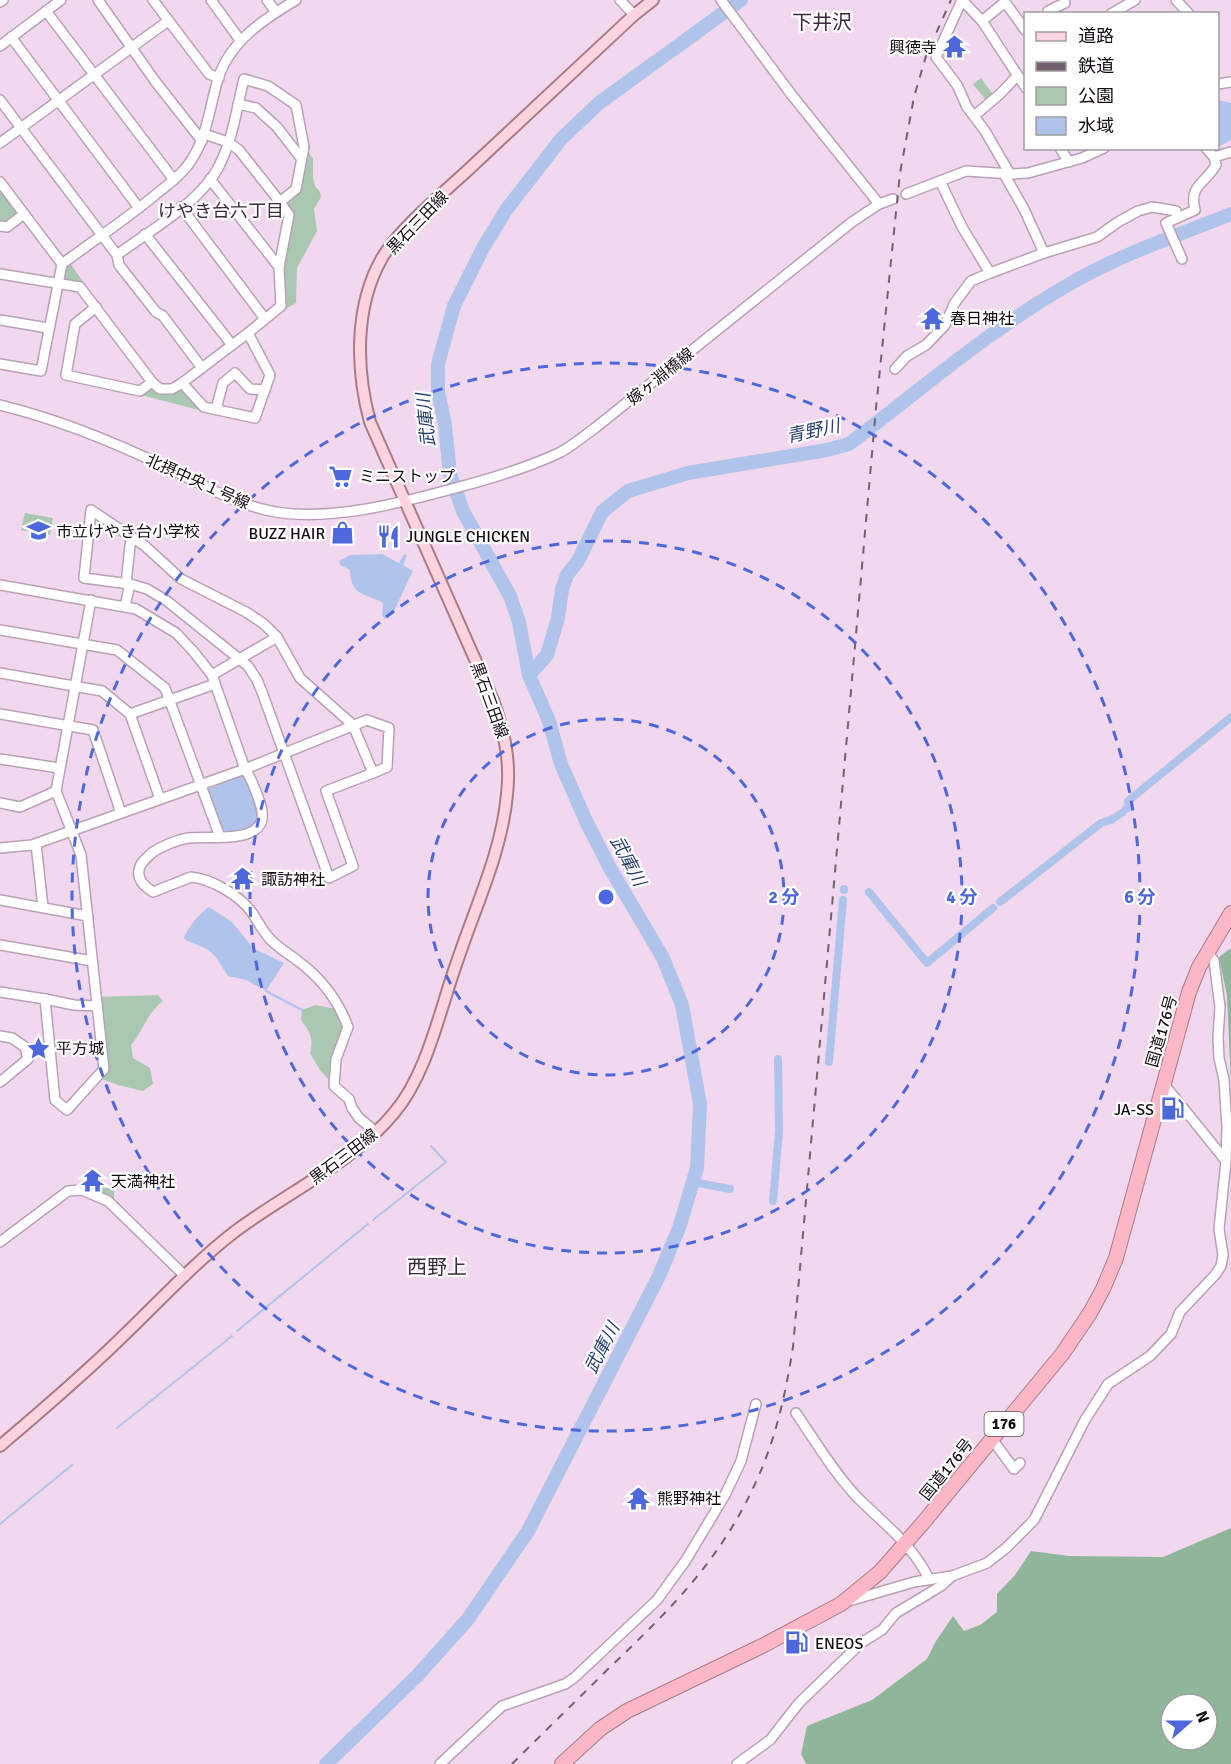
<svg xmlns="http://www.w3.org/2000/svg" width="1231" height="1764" viewBox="0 0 1231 1764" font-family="Signika,'Noto Sans JP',sans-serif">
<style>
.green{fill:#aac7b1}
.forest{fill:#8fb69a;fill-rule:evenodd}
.water{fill:#b0c3ea}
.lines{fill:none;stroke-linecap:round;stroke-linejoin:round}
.stream{stroke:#b0c3ea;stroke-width:2}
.canal{stroke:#b0c3ea;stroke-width:8}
.river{stroke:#b0c3ea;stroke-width:14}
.minor-casing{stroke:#b8a1b6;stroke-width:12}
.major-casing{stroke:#aa7b87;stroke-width:14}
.highway-casing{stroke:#aa7b87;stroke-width:16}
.minor{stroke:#fff;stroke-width:9}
.major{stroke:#fdd4dd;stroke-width:10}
.highway{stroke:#fcb7c6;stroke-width:14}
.rail{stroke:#726270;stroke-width:2;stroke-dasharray:8 8;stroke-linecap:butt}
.ring{fill:none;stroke:#4d67dc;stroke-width:3;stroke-dasharray:10 8}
.labels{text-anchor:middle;stroke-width:4.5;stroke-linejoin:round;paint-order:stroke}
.shield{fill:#fff;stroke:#5a5459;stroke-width:1.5}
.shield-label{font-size:15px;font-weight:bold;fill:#130b12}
.poi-label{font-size:16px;fill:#130b12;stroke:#fff;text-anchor:start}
.street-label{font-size:16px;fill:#130b12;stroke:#fff}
.neighbourhood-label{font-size:18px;fill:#3c2a3b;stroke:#fff}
.water-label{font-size:18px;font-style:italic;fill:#273d6e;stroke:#fff}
.quarter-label{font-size:20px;fill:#3c2a3b;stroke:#fff}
.centre{fill:#4d67dc;stroke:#fff;stroke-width:3}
.ring-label{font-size:18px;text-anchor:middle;font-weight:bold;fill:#4d67dc;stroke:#fff;stroke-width:4.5;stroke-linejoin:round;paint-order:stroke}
</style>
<rect width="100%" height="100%" fill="#f1d8ef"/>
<g class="green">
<path d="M981,78L995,97L988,103L973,84Z"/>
<path d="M305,145L313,159V178L315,186L320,192L321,197L314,209L317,231L297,268L296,303L285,309L284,266L293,213L287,206L288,200Z"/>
<path d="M0,182L24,214L0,226Z"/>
<path d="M68,260L84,283L80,287L57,284Z"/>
<path d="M151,385H181L203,408L199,410L141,395Z"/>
<path d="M25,513L53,518L50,535L21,530Z"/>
<path d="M158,995L163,1001C146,1014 144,1030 131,1045L133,1058L150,1068L153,1084L143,1091L118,1085L97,1077L104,1069L96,997Z"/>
<path d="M315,1005L341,1010L348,1027L334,1086L320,1070L310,1053C314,1038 310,1032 301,1020L302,1010Z"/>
<path d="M97,1184L114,1190V1198L108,1201L95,1195Z"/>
</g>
<g class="forest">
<path d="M1231,948V1084L1227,996L1219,957Z"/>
<path d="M1231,1528V1764H806L801,1754L807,1726L872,1700L927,1659L936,1641L953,1616L964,1631L980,1625L997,1612V1594L1015,1575L1031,1551L1069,1556L1163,1557ZM1171,1704H1207V1740H1171Z"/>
</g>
<g class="water">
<path d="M1218,100L1231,103V140L1218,147Z"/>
<path d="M382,554L399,563L404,554L407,555L403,565L413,571L392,615L385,619L382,615L383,603C364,592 351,597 350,570L340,565L339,561L350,555Z"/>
<path d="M243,775L248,778C259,810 271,835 223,834L206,790Z"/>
<path d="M209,907L232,922L253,948L284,963L266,991L263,989L262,984L259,987L246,980L228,976L215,956L207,949L185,940L184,937C190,925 198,915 209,907Z"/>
</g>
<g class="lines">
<g class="stream">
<path d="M266,991L302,1010"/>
<path d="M373,1220L446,1162L431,1146"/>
<path d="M237,1331L368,1224"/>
<path d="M117,1428L232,1336"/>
<path d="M0,1524L72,1465"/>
</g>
<g class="canal">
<path d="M1126,809L1129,806L1128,801L1231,717"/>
<path d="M844,890V889"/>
<path d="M869,892L927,963L993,908"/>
<path d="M1000,902L1101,823L1111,820L1122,813"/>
<path d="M829,1062L843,900"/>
<path d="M693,1182L730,1189"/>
<path d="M773,1201L779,1131L778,1059"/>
</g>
<g class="river">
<path d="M529,675L547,655L558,618L562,589L567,575L578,561L602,512L628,491L688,473L827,450L849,444C923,388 994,326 1075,281C1124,253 1179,235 1231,214"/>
<path d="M326,1764L417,1676L468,1619L528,1531L659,1276L679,1228L697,1168L700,1104L682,1005L663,958L610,868L586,821L561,764L549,721L529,675L519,622L510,596L463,511L450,474L445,425L438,391V364L454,306L483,248L506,210L561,139L599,103L741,0"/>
</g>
<defs>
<g id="minor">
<path d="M98,0L155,81L202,141"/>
<path d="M153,0L209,74L219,78"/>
<path d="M211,0L240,40"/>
<path d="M267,0L276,12"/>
<path d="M620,0L634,15"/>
<path d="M721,0L791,94L879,204"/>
<path d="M1176,0L1189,14"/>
<path d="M0,2L3,0"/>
<path d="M46,11L174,180"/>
<path d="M1048,11L1065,3"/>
<path d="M1111,14L1135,0"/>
<path d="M982,21L1005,2L1026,31"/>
<path d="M11,37L139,208"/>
<path d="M0,46L61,0"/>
<path d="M1218,84L1231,82"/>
<path d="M0,100L117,255L119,265L156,312L163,316L202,368"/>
<path d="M238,104L256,108L277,127L301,158"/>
<path d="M974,116L1000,94L1017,76"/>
<path d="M204,134L228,142L239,150L280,202"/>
<path d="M0,143L168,21"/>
<path d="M1060,148L1069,162"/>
<path d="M1214,157L1231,152"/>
<path d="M1010,174L985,131L967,107L957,85L936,57L962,0L982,21L1026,88"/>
<path d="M210,179L279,267"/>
<path d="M940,181L962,227L990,273L1044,253L1024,209L1004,174"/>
<path d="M0,182L62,264"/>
<path d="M906,194L966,171L1012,174L1028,173L1082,158L1104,148"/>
<path d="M181,207L265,319"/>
<path d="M0,226L7,227L24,214"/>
<path d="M145,234L232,345"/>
<path d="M1044,253L1097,237L1118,222L1138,211L1152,207L1176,211"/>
<path d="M1182,259L1166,223L1195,210C1189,185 1204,185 1216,165L1214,157L1206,148"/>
<path d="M0,274L80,287L152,382"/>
<path d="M96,307L75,324L66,375L140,391L152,382L160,389H172L182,383L204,407L255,418L270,375L248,333L281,306L279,267L289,215L280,202L296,189L304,147L296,105L268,86L244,79C237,107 233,138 220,164C203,201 149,231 117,255"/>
<path d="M0,320L48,328"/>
<path d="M0,364L41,371L62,264C93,241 125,220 154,196C166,186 179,177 188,165C207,140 209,109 218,79C230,41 264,19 296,0"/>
<path d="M895,369L907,356L926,345L945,325L954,304L971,281L990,273"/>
<path d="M182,383L248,333"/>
<path d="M0,405C58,419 112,441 166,467C198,482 231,502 266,510C326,524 404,502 463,486C496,477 530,467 561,452C573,445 584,436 595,428L852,222L879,204L893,199"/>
<path d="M216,409L223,383L235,373L250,389L265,390"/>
<path d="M91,510L145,546L181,579L246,612L264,624L277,637L300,678L353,725L373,773L326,791L353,866L329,878L262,692L257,680L248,666L167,601L147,589L130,584L84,578Z"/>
<path d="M126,584L131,536"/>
<path d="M0,585L136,609L176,633L193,651L212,675L245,769L32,845L0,848"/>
<path d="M125,606L130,584"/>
<path d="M0,630L117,650L165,688L220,837"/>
<path d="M0,673L102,691L130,714L160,799"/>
<path d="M212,675L277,637"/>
<path d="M0,714L93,730L121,813"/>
<path d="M130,714L215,684"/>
<path d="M0,759L59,768"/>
<path d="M373,773L387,767L389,728L367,720L245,769C252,779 256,791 260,803C275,847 212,835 188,838C177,840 162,846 153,852C148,857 140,862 139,870C137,880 145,887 153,892L191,877C212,879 241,896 253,914C259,923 264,934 272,941C280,949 289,954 298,961C321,978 338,1000 348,1027L336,1059L334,1086L349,1099L352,1108L359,1118L376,1132"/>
<path d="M0,803L20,807L56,791"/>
<path d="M36,844L43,907"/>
<path d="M0,900L88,916"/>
<path d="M0,945L92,961"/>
<path d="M0,992L45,999L55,1100L67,1110L104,1069L81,855L56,791L91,600"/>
<path d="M45,999L74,1005L97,1006"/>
<path d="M0,1036L12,1038L25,1047L28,1059L0,1082"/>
<path d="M1163,1083L1226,1161"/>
<path d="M0,1242L68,1191L82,1190L108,1201L185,1276"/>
<path d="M796,1413C815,1441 833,1471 856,1496C883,1523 913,1545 929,1579"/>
<path d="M992,1439L1014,1469L1020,1463"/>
<path d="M849,1601L914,1582L952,1576L987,1563L1006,1548L1034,1520L1085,1420L1108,1384L1150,1356L1171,1334L1180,1312L1215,1275L1221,1266L1223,1255L1219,1229L1226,1161L1227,1127L1224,1080L1219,1058L1218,1037L1220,1007L1214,961L1208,952"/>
<path d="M440,1764L502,1706L565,1684L574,1678L657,1600L686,1560L725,1495L741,1461L756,1404"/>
<path d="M737,1764L770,1740L799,1703L861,1643L882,1630L896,1613L941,1586L951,1577"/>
</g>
<path id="major" d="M0,1446C40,1412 80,1378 118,1341C156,1305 192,1265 233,1233C284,1194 353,1163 394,1113C428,1073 440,1008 458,959C476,905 502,851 507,794C511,761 504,731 493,700L370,422C356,370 354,307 382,258C400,228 441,195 468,170C523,119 578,67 634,15L653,0"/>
<path id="highway" d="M562,1764L600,1729L627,1711L764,1645L841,1604L880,1572L922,1524L1063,1353L1090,1313L1103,1289L1116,1258L1189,992L1199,967L1231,913"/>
</defs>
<use href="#minor" class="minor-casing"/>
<use href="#major" class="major-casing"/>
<use href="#highway" class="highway-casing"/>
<use href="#minor" class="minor"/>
<use href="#major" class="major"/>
<use href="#highway" class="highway"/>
<path class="rail" d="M512,1764C543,1733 575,1702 606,1671C671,1609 723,1558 759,1475C777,1434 786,1391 793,1347L876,408L900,173L914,97L926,56L951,0"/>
</g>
<g class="ring">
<circle cx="606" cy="897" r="178"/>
<circle cx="606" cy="897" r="356"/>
<circle cx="606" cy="897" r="534"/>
</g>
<defs>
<symbol id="temple-bare" viewBox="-9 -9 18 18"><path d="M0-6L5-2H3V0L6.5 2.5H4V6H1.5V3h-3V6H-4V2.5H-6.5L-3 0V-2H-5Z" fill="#4d67dc" stroke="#fff" stroke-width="2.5" paint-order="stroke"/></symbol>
<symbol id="supermarket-bare" viewBox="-9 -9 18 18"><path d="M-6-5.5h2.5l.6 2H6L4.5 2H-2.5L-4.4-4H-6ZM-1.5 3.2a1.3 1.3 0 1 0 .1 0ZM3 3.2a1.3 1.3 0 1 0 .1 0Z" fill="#4d67dc" stroke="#fff" stroke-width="2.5" paint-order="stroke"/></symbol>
<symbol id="school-bare" viewBox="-9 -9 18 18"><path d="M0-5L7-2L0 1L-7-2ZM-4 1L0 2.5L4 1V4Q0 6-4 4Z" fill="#4d67dc" stroke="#fff" stroke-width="2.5" paint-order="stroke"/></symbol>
<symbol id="shop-bare" viewBox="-9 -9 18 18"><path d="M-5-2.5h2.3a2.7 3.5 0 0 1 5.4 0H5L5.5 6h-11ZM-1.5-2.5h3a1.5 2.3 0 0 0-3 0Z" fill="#4d67dc" stroke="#fff" stroke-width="2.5" paint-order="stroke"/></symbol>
<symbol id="restaurant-bare" viewBox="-9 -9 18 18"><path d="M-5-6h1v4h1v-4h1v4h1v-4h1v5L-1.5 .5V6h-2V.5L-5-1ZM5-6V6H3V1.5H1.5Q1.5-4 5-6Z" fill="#4d67dc" stroke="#fff" stroke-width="2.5" paint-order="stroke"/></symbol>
<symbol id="sight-bare" viewBox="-9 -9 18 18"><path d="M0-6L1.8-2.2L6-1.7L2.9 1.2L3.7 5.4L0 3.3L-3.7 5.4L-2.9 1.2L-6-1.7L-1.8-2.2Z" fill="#4d67dc" stroke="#fff" stroke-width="2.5" paint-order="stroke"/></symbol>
<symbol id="fuel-bare" viewBox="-9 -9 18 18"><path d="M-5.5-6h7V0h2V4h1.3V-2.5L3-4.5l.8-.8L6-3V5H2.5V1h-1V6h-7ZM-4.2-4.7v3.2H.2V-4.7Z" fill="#4d67dc" stroke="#fff" stroke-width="2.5" paint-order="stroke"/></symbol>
</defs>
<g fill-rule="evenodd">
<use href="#temple-bare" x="938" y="30" width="33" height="33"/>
<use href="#temple-bare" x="916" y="302" width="33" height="33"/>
<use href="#supermarket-bare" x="324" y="460" width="33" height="33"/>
<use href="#school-bare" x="22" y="514" width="33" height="33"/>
<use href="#shop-bare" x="326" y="516" width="33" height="33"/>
<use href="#restaurant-bare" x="372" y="520" width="33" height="33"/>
<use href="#temple-bare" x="226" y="862" width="33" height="33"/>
<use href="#sight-bare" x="22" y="1032" width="33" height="33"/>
<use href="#fuel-bare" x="1156" y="1092" width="33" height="33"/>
<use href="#temple-bare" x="76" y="1164" width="33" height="33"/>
<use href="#temple-bare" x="622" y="1482" width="33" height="33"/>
<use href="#fuel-bare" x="780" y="1626" width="33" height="33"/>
</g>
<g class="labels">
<rect class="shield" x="984.5" y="1412" width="39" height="24" rx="4.5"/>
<g class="shield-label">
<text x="1004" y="1429">176</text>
</g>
<g class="poi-label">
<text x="937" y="53" text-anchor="end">興徳寺</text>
<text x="950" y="324">春日神社</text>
<text x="359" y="482">ミニストップ</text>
<text x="56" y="537">市立けやき台小学校</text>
<text x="325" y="539" text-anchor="end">BUZZ HAIR</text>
<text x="406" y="542">JUNGLE CHICKEN</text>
<text x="261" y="885">諏訪神社</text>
<text x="56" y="1054">平方城</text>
<text x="1154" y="1115" text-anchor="end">JA-SS</text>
<text x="111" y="1187">天満神社</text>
<text x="657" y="1504">熊野神社</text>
<text x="815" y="1649">ENEOS</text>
</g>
<g class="street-label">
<text transform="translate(417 222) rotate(-46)" y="6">黒石三田線</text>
<text transform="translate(660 376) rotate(-39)" y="6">嫁ヶ淵橋線</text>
<text transform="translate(198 481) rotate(24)" y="6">北摂中央１号線</text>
<text transform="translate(490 700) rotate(70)" y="6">黒石三田線</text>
<text transform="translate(1161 1031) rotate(-74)" y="6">国道176号</text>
<text transform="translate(343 1156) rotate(-37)" y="6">黒石三田線</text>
<text transform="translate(946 1469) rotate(-51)" y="6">国道176号</text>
</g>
<g class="neighbourhood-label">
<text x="221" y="217">けやき台六丁目</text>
</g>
<g class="water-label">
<text transform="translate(426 420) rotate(-96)" y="6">武庫川</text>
<text transform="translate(813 431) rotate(-12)" y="6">青野川</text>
<text transform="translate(628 861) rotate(62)" y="6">武庫川</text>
<text transform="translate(602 1348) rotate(-63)" y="6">武庫川</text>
</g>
<g class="quarter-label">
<text x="822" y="29">下井沢</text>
<text x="437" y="1274">西野上</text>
</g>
</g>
<circle cx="606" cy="897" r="9" class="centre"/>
<g class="ring-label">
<text x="784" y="903">2 分</text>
<text x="962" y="903">4 分</text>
<text x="1140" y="903">6 分</text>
</g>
<rect x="1024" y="12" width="195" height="138" fill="#ffffff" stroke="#a19da0" stroke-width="1.5"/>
<rect x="1036" y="32" width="30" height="9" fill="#fdd4dd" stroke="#a19da0" stroke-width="1.5"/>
<text x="1078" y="42" font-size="18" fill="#130b12">道路</text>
<rect x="1036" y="62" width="30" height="9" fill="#726270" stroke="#a19da0" stroke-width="1.5"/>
<text x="1078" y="72" font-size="18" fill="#130b12">鉄道</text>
<rect x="1036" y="87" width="30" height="18" fill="#aac7b1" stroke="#a19da0" stroke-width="1.5"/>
<text x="1078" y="102" font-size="18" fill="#130b12">公園</text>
<rect x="1036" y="117" width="30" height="18" fill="#b0c3ea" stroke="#a19da0" stroke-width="1.5"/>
<text x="1078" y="132" font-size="18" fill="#130b12">水域</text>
<g transform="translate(1189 1722) rotate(69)"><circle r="28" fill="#ffffff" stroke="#a19da0" stroke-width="1.5"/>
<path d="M0-4.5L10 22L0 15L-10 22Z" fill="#4d67dc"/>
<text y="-9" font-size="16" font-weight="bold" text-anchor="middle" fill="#130b12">N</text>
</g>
</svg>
